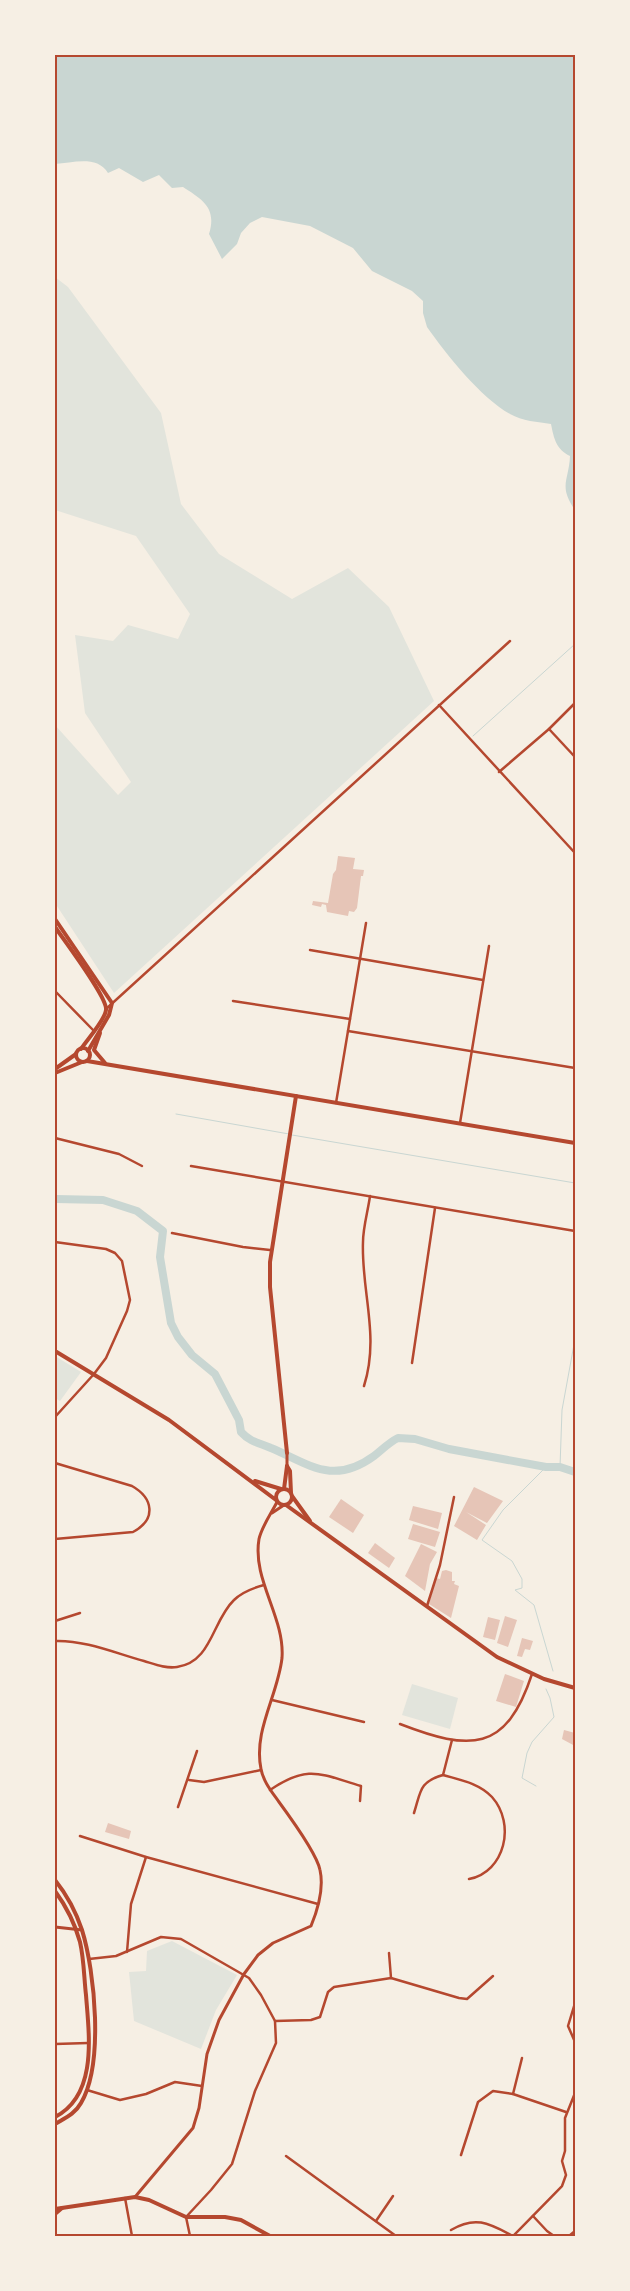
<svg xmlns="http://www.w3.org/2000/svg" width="630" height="2291" viewBox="0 0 630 2291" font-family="'Titillium Web',sans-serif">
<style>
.green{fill:#e2e4dc}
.water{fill:#c9d6d2}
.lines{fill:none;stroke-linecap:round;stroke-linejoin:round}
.stream{stroke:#c9d6d2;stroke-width:1}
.river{stroke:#c9d6d2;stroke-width:8}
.building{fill:#e6c5b7}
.minor{stroke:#b5482f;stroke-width:2.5}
.tertiary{stroke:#b5482f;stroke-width:3}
.secondary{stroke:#b5482f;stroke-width:3}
.primary{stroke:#b5482f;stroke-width:4}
.trunk{stroke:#b5482f;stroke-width:4}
.neatline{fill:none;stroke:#b5482f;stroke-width:2}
</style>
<rect width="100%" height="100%" fill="#f6efe4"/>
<g class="green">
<path d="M55,277L68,287L161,413L181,504L219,554L292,599L348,568L389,607L434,701L114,993L55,903V725L118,795L131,782L85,713L75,635L113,641L128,625L178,639L190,614L136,536L55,510Z"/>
<path d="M55,1356L81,1372L60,1401L55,1398Z"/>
<path d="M412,1684L458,1698L450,1729L402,1715Z"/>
<path d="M172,1941L237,1975L216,2010L201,2049L134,2021L129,1972L146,1971L147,1951Z"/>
</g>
<path class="water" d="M55,55H575V510C558,485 569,481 570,456C556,449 554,439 551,424C538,422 522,421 510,414C481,398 446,354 427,327L423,313V301L412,291L372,271L353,248L310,226L262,217L250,223L241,233L237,244L222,259L209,234C217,208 203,200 183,187L172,188L159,175L143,182L119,168L108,173C97,155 73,163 55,164Z"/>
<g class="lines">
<g class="stream">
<path d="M473,736L575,644"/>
<path d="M176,1114L289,1134"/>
<path d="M292,1135L575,1183"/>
<path d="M546,1467L503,1510L482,1540L512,1561L522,1579V1588L515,1590L534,1605L553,1671"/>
<path d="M560,1467L562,1410L575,1339"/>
<path d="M536,1786L522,1778L527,1753L532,1742L554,1717L550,1698L546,1689"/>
</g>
<path class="river" d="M56,1199L103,1200L137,1211L163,1231L160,1257L171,1323L178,1337L192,1355L215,1374L239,1420L241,1432C250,1442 260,1443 271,1448C309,1464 333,1486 374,1456C382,1450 388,1443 398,1438L415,1439L449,1449L546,1467H560L575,1472"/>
</g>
<g class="building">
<path d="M338,856L355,858L353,869L364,870L363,876H361L357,908L354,912L349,911L348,916L327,912L326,905L322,904L321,907L312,905L313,901L328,903L333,874L336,870Z"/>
<path d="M474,1487L503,1501L487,1523L466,1512L486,1525L477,1540L454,1526Z"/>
<path d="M341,1499L364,1515L353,1533L329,1517Z"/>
<path d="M413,1506L442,1513L438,1529L409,1520Z"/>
<path d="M413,1524L440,1532L435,1547L408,1539Z"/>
<path d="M375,1543L395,1558L389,1568L368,1553Z"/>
<path d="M421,1544L437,1552L430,1564L425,1591L405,1576Z"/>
<path d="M446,1570L452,1572V1581H455L454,1584L459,1586L451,1618L429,1604L436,1578L440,1579L442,1571Z"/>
<path d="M505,1616L517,1620L508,1647L497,1643Z"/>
<path d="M488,1617L500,1620L495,1640L483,1637Z"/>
<path d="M522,1638L533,1641L530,1650L525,1649L522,1657L517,1656Z"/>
<path d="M505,1674L524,1681L516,1707L496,1701Z"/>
<path d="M564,1730L575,1733V1746L562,1739Z"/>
<path d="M108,1823L131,1831L129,1839L105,1832Z"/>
</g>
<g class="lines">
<g class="minor">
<path d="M439,705L575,853"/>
<path d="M549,729L575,757"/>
<path d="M499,772L549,729L575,703"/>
<path d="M310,950L483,980"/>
<path d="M55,991L94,1031"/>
<path d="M233,1001L350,1019"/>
<path d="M106,1009L510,641"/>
<path d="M348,1031L575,1068"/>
<path d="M336,1103L366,923"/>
<path d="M460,1123L489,946"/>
<path d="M55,1138L119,1154L142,1166"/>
<path d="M55,1148L56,1138"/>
<path d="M191,1166L575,1231"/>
<path d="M172,1233L243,1247L270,1250"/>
<path d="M55,1242L106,1249L115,1253L122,1261L130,1300L127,1311L106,1358L94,1374L55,1417"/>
<path d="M412,1363L435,1208"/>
<path d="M364,1386C380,1336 361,1291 363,1242C363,1227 368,1211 370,1196"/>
<path d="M55,1463L132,1486C153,1498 157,1519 133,1532L55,1539"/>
<path d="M427,1606L440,1565L454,1497"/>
<path d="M55,1621L80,1613"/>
<path d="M55,1641C85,1640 115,1653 144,1661C154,1664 166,1669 177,1667C212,1662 212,1621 234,1600C242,1592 253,1588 264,1585"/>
<path d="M272,1700L364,1722"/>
<path d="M400,1724C470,1751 506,1753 532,1674"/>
<path d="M443,1775C460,1780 479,1783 492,1797C516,1824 505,1872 469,1879"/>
<path d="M189,1780L204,1782L261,1770"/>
<path d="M270,1790C308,1764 320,1774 361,1786L360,1801"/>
<path d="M178,1807L197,1751"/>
<path d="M414,1813C421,1791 419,1782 443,1775L452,1740"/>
<path d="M80,1836L146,1857L318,1904"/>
<path d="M127,1952L131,1904L146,1857"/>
<path d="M389,1953L391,1978"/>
<path d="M89,1959L116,1956L161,1937L181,1939L249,1978L261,1995L275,2021L276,2043L255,2091L232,2164L211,2190L186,2217L190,2236"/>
<path d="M575,2003L568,2026L575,2042"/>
<path d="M275,2021L311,2020L320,2017L328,1992L334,1987L391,1978L459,1998L467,1999L493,1976"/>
<path d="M55,2044L88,2043"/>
<path d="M87,2090L120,2100L146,2094L175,2082L202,2086"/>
<path d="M513,2094L522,2058"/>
<path d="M461,2155L478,2102L493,2091L513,2094L566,2112"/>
<path d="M286,2156L396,2236"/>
<path d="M125,2198L132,2236"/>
<path d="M533,2216L547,2231L554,2236"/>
<path d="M376,2221L393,2196"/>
<path d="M451,2230C476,2215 490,2224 513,2236"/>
<path d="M513,2236L562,2186L566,2175L562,2161L565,2151V2118L575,2093"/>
<path d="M569,2236L575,2231"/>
</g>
<g class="tertiary">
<path d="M272,1513L284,1505"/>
<path d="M135,2197L193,2128L199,2108L207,2054L219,2020L244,1974L258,1955L273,1943L311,1926C318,1909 324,1888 320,1870C317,1854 290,1817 279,1802C272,1792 263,1781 261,1769C253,1731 278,1695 282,1658C285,1617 252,1580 259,1539C262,1526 271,1514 277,1502"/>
</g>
<g class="secondary">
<path d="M287,1453V1466"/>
<path d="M55,1927L82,1930"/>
</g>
<g class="primary">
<path d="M55,919L112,1003L109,1015L88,1051"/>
<path d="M55,927C64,940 108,998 106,1010C105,1020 87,1040 81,1049"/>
<path d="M100,1033L94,1050L105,1063"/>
<circle cx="83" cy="1055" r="7"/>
<path d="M87,1061L575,1143"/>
<path d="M55,1069L76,1054"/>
<path d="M55,1073L82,1062"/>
<path d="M55,1351L169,1420L276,1500"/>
<path d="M287,1453L270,1287V1262L296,1096"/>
<path d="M287,1466L290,1471L291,1493"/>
<path d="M255,1481L281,1489"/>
<circle cx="284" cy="1497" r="8"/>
<path d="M284,1489L287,1466"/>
<path d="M292,1496L310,1521"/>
<path d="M286,1505L497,1657L544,1679L575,1688"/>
<path d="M55,2209L135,2197L149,2200L186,2217H225L241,2220L270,2236"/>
</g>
<g class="trunk">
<path d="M55,1880C67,1895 76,1912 82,1930C95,1972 104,2064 81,2103C75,2114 65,2118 55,2124"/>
<path d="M55,1891C66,1906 75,1924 80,1942C84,1959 84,1978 86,1995C89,2035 98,2095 55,2117"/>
<path d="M55,2214L62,2208"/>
</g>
</g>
<rect width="630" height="2291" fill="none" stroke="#f6efe4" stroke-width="112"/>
<rect x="56" y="56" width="518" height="2179" class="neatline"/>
</svg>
